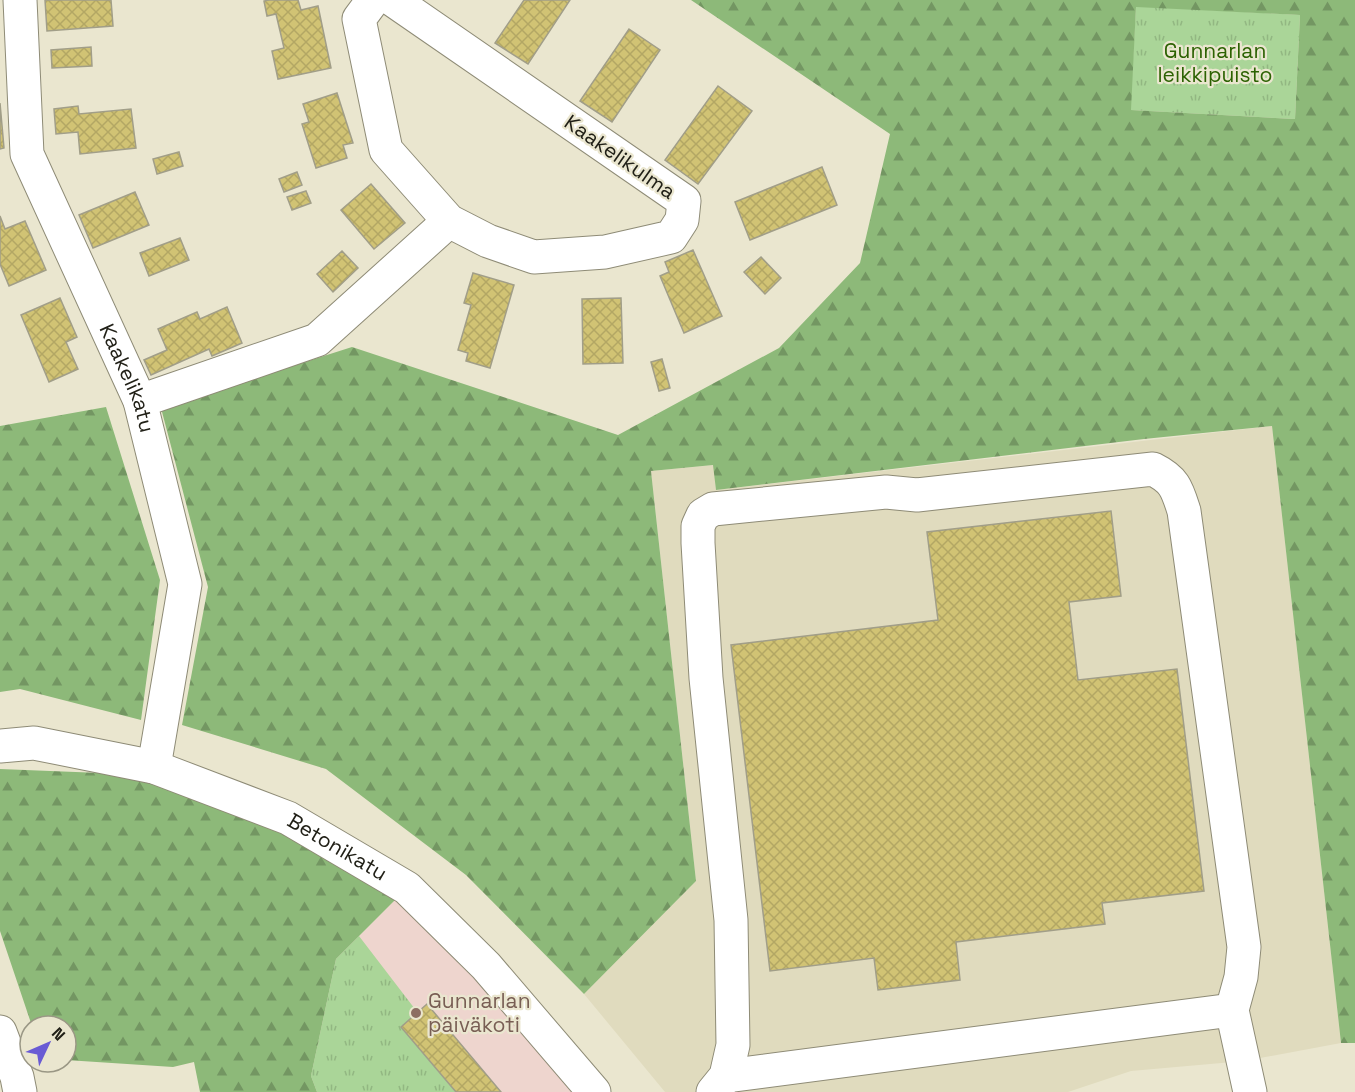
<svg xmlns="http://www.w3.org/2000/svg" width="1355" height="1092" viewBox="0 0 1355 1092" font-family="'Space Grotesk',sans-serif">
<style>
.built{fill:#e0dbbe}
.education{fill:#eed5ce}
.grass{fill:url(#grass-tufts)}
.forest{fill:url(#forest-firs);fill-rule:evenodd}
.building{fill:url(#building-cross-hatch);stroke:#a19e88;stroke-width:1.5}
.lines{fill:none;stroke-linecap:round;stroke-linejoin:round}
.minor-casing{stroke:#8e8b76;stroke-width:35}
.minor{stroke:#fff;stroke-width:33}
.education-dot{fill:#8d6e63;stroke:#eae6cf;stroke-width:2}
.labels{text-anchor:middle;stroke-width:4.5;stroke-linejoin:round;paint-order:stroke}
.park-label{font-size:21px;fill:#2c6202;stroke:#eae6cf}
.street-label{font-size:21px;fill:#212017;stroke:#eae6cf}
.education-label{font-size:21px;fill:#785e54;stroke:#eae6cf;text-anchor:start}
</style>
<defs>
<pattern id="grass-tufts" width="24" height="20" patternUnits="userSpaceOnUse" patternTransform="scale(1.5)"><rect width="24" height="20" fill="#aad598"/><path d="M3 7l-1-3M5 7V3M7 7l1-3M15 17l-1-3M17 17v-4M19 17l1-3" fill="none" stroke="#92b782"/></pattern>
<pattern id="forest-firs" width="22" height="20" patternUnits="userSpaceOnUse" patternTransform="scale(1.5)"><rect width="22" height="20" fill="#8db979"/><path d="M5 1l3.5 6h-7zM16 11l3.5 6h-7z" fill="#739662"/></pattern>
<pattern id="building-cross-hatch" width="8" height="8" patternUnits="userSpaceOnUse" patternTransform="scale(1.5)"><rect width="8" height="8" fill="#d1c374"/><path d="M0 0l8 8M0 8l8-8" fill="none" stroke="#b3a764"/></pattern>
</defs>
<rect width="100%" height="100%" fill="#eae6cf"/>
<path class="built" d="M1272,426L1341,1043L1244,1061L1131,1071L1068,1092H665L584,994L696,881L651,471L714,465L716,490Z"/>
<path class="education" d="M396,899L476,974L572,1092H317L336,959Z"/>
<g class="grass">
<path d="M1136,6L1300,15L1295,119L1130,110Z"/>
<path d="M359,936L418,1013L401,1027L456,1092H317L311,1076L336,959Z"/>
</g>
<g class="forest">
<path d="M691,0H1355V1043H1341L1272,426L1144,439L716,490L713,465L651,471L696,881L584,994L466,875L326,769L182,725L208,587L161,408L352,347L618,435L779,348L860,263L890,134ZM1136,7L1300,15L1295,119L1131,110Z"/>
<path d="M106,407L160,580L141,720L20,689L0,692V426Z"/>
<path d="M0,769L126,774L260,821L396,899L336,959L311,1076L317,1092H200L194,1062L173,1067L66,1060V1026H32L0,931Z"/>
</g>
<g class="building">
<path d="M45,0H111L113,26L47,31Z"/>
<path d="M269,0H298L301,10L318,6L331,68L278,79L272,51L284,48L276,14L267,16L264,1Z"/>
<path d="M524,0H570L528,64L495,43Z"/>
<path d="M629,29L660,50L612,122L580,101Z"/>
<path d="M91,47L92,66L52,68L51,50Z"/>
<path d="M718,86L752,111L698,184L665,160Z"/>
<path d="M337,93L353,143L343,145L347,158L316,168L302,124L309,122L303,104Z"/>
<path d="M0,103L4,148L0,149Z"/>
<path d="M78,106L79,114L131,109L136,148L80,154L78,132L56,134L54,109Z"/>
<path d="M179,152L183,166L157,174L153,159Z"/>
<path d="M822,167L837,205L750,240L735,202Z"/>
<path d="M297,172L302,185L284,192L279,179Z"/>
<path d="M371,184L405,223L374,249L341,210Z"/>
<path d="M306,191L311,203L292,210L287,197Z"/>
<path d="M135,192L149,225L93,248L79,215Z"/>
<path d="M0,216L5,229L25,221L46,270L9,286L0,264Z"/>
<path d="M180,238L189,260L149,276L140,253Z"/>
<path d="M693,250L722,316L684,333L660,276L669,272L665,262Z"/>
<path d="M342,251L358,268L333,292L317,274Z"/>
<path d="M761,257L781,278L765,294L744,272Z"/>
<path d="M473,273L514,285L490,368L466,361L468,353L458,350L471,305L464,303Z"/>
<path d="M60,298L77,337L66,342L78,369L49,382L21,315Z"/>
<path d="M621,298L623,363L583,364L582,299Z"/>
<path d="M227,307L242,343L212,356L209,349L151,375L144,360L167,350L158,329L197,312L200,319Z"/>
<path d="M662,359L670,388L659,391L651,362Z"/>
<path d="M1111,511L1121,596L1069,602L1078,680L1177,669L1204,891L1102,903L1105,924L956,942L960,980L878,990L874,958L770,971L731,645L938,620L927,532Z"/>
<path d="M427,1004L501,1092H456L401,1027Z"/>
</g>
<g class="lines">
<defs>
<g id="minor">
<path id="s1" d="M20,0L27,154L140,401L185,584L154,767"/>
<path d="M373,0L359,19L386,150L449,221L488,241L534,257L605,252L671,237L682,220L684,201L393,0"/>
<path d="M140,401L317,340L449,221"/>
<path id="s2" d="M0,746L34,743L154,767L288,818L407,888L486,966L594,1092"/>
<path d="M0,1032L17,1077L20,1092"/>
<path d="M726,1076L1232,1010"/>
<path d="M713,1092L726,1076L733,1045L731,920L706,678L698,543V526L703,515L713,509L886,492L917,495L1153,469C1175,480 1177,489 1184,511L1244,947L1241,977L1232,1010L1250,1092"/>
</g>
</defs>
<use href="#minor" class="minor-casing"/>
<use href="#minor" class="minor"/>
</g>
<circle class="education-dot" cx="416" cy="1013" r="6"/>
<g class="labels">
<g class="park-label">
<text x="1215" y="58">Gunnarlan<tspan x="1215" dy="24">leikkipuisto</tspan></text>
</g>
<g class="street-label">
<text transform="translate(620 157) rotate(35)" y="7">Kaakelikulma</text>
<text dy="7" stroke="none"><textPath href="#s1" startOffset="400">Kaakelikatu</textPath></text>
<text dy="7" stroke="none"><textPath href="#s2" startOffset="357">Betonikatu</textPath></text>
</g>
<g class="education-label">
<text x="428" y="1008">Gunnarlan<tspan x="428" dy="24">päiväkoti</tspan></text>
</g>
</g>
<g transform="translate(48 1044) rotate(46)"><circle r="28" fill="#eae6cf" stroke="#9a9785" stroke-width="1.5"/>
<path d="M0-4.5L10 22L0 15L-10 22Z" fill="#695bd4"/>
<text y="-9" font-size="16" font-weight="bold" text-anchor="middle" fill="#212017">N</text>
</g>
</svg>
